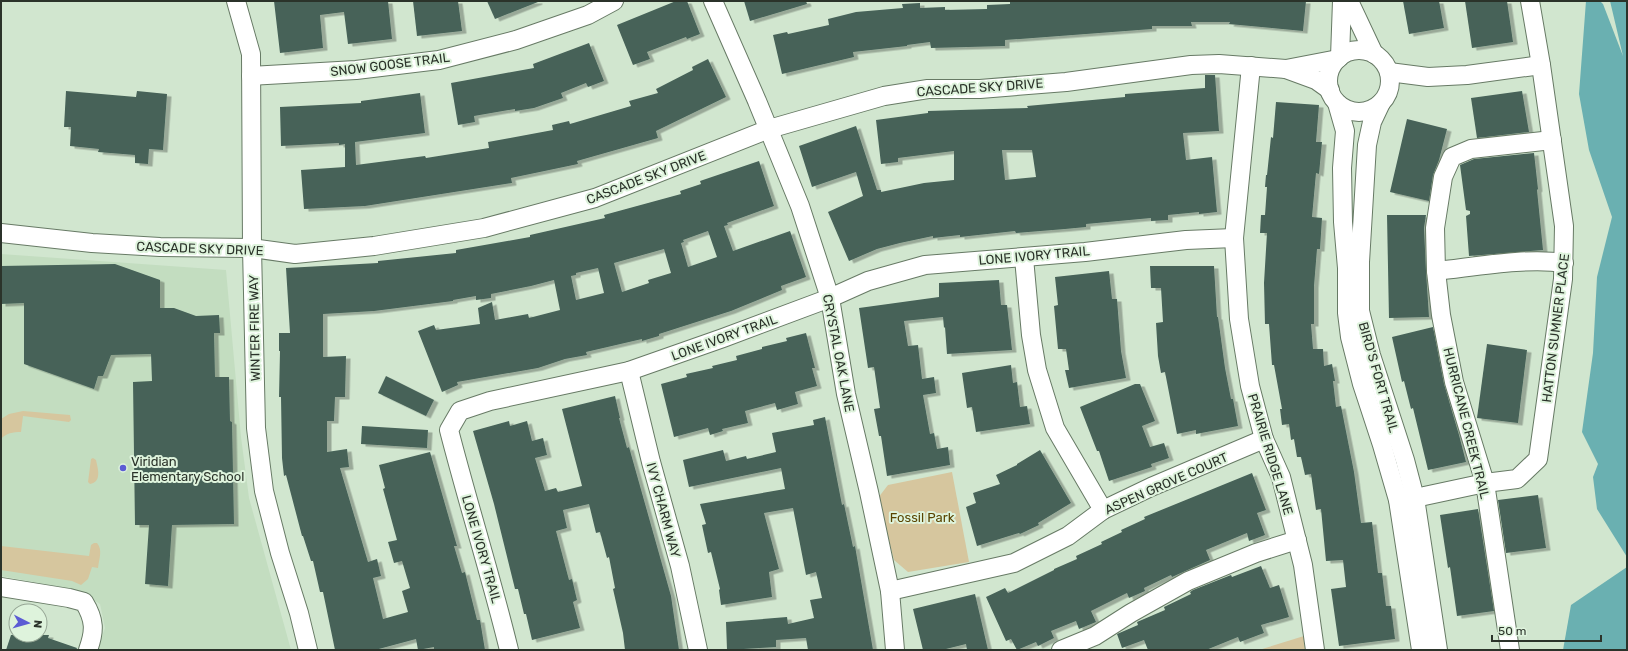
<svg xmlns="http://www.w3.org/2000/svg" width="1628" height="651" viewBox="0 0 1628 651" font-family="Rubik,sans-serif">
<style>
.built{fill:#c3ddc0}
.green{fill:#d6c69e}
.water{fill:#6ab0b1}
.building{fill:#466258;fill-rule:evenodd;filter:url(#shadow)}
.lines{fill:none;stroke-linecap:round;stroke-linejoin:round}
.minor-casing{stroke:#677a65;stroke-width:20}
.minor{stroke:#fff;stroke-width:18}
.poi-dot{fill:#5c5cd4;stroke:#def3dc;stroke-width:1.5}
.labels{text-anchor:middle;stroke-width:4;stroke-linejoin:round;paint-order:stroke}
.street-label{font-size:13px;fill:#2b332a;stroke:#def3dc}
.poi-label{font-size:13px;fill:#2b332a;stroke:#def3dc;text-anchor:start}
.park-label{font-size:13px;fill:#594400;stroke:#def3dc}
</style>
<defs>
<filter id="shadow"><feDropShadow dx="4.5" dy="2.5" stdDeviation="0" flood-color="#0004"/></filter>
</defs>
<rect width="100%" height="100%" fill="#d1e6cf"/>
<path class="built" d="M1,254L226,270L241,437L249,498L291,650H97L105,628L100,604L77,590L1,576Z"/>
<g class="green">
<path d="M23,411L70,415L71,420L69,422L23,416L21,432C13,432 6,433 1,439V419L9,414Z"/>
<path d="M93,458L96,460C98,469 102,482 90,484L88,482L91,459Z"/>
<path d="M952,472L969,562L908,572L894,560L878,498L888,485Z"/>
<path d="M94,543H97C103,550 99,559 98,568L92,567L88,579L81,585L72,581L1,570V546L89,556L91,545Z"/>
<path d="M1304,636L1305,650H1259Z"/>
</g>
<g class="water">
<path d="M1586,1H1600L1603,4L1623,56L1610,1H1627V557L1597,509L1593,477L1598,464L1582,432L1593,353L1597,277L1612,217L1589,150L1579,94Z"/>
<path d="M1627,567V650H1563L1571,605Z"/>
</g>
<g class="building">
<path d="M274,1H388L392,39L348,44L344,12L320,15L323,48L280,53Z"/>
<path d="M413,1H458L462,31L417,36Z"/>
<path d="M487,1H538V2L495,19Z"/>
<path d="M676,1H687L700,34L687,39L686,37L647,52L650,59L633,65L617,25Z"/>
<path d="M744,1H806L807,4L750,21Z"/>
<path d="M1010,1H1306L1303,31L1229,24L1230,22H1191L1192,26H1152V29L1005,40V46L931,48L930,42L907,45V46L853,52L854,57L782,74L773,35L787,32L788,34L829,25L828,19L856,12L903,8L902,4L920,3V8L945,7V10L987,9V5L1010,4Z"/>
<path d="M1403,1H1439L1444,28L1409,34Z"/>
<path d="M1465,1H1507L1513,42L1472,48Z"/>
<path d="M589,43L604,81L588,87L586,83L561,93L563,98L534,108L515,111V109L474,116L475,122L458,125L451,83L534,68L533,64Z"/>
<path d="M708,59L726,97L656,131L658,138L577,161L578,164L511,178L512,183L365,206L304,209L301,170L345,167V144L339,145V143L281,146L280,107L361,103V101L420,93L425,133L355,142L356,165L425,156L426,158L489,148L488,142L553,130L552,125L569,121L570,124L631,106L629,101L658,93L656,89L693,70L692,67Z"/>
<path d="M1205,75H1215L1219,131L1183,133L1186,160L1212,157L1217,212L1199,214V212L1168,215V220L1151,221V218L1086,224V227L1065,229L1016,233L1015,231L960,237V235L933,238V236L900,243L877,249L849,261L828,212L863,196L856,172L812,187L799,146L856,126L877,190H881V192L924,183L954,180V151L898,158V162L881,164L876,120L928,113V111L1028,108L1027,106L1125,97V94L1205,88ZM1002,150H1032L1036,177L1005,180Z"/>
<path d="M66,91L136,97L137,91L167,94L163,150L149,149L148,164L135,163V155L98,152L99,149L70,146L71,127H64Z"/>
<path d="M1522,91L1529,132L1477,138L1471,98Z"/>
<path d="M1276,102L1319,105L1316,142H1322L1319,174L1316,173L1312,217L1322,218L1320,249H1317L1314,286V324H1311L1313,349H1323L1324,366L1332,364L1335,381H1333L1336,407L1341,406L1354,472L1361,523L1372,522L1378,573H1382L1386,606H1391L1395,639L1339,646L1331,589L1346,587L1343,560L1326,561L1321,509L1316,510L1311,474L1305,475L1301,457H1297L1294,439L1291,440L1289,424L1282,425L1280,409H1282L1274,365H1272L1269,324H1265L1264,283L1267,233H1260L1261,215H1265L1267,187H1265L1266,175H1267L1271,137L1273,138Z"/>
<path d="M1407,119L1447,129L1439,160L1433,175L1429,201L1390,192Z"/>
<path d="M1534,153L1538,189L1537,190L1543,250L1469,256L1466,216L1470,214V211L1466,210L1460,165L1474,159Z"/>
<path d="M759,161L774,206L727,223L728,225L724,226L733,251L790,231L806,277L781,286L782,290L731,311L659,334V336L642,341V339L586,352L587,355L565,359L538,368L457,382L458,385L442,392L418,331L434,325L436,330L480,324L478,308L492,302L495,320L528,314L529,318L560,310L554,280L531,286L491,294V298L476,300V296L453,300V301L374,311L323,314V357L346,356L345,397H335L334,421H327V452L347,449L349,467L340,468L368,562L377,559L381,576L373,578L383,619L408,612L402,591L410,588L402,561L394,563L388,542L397,540L383,489L385,488L379,465L430,452L457,546H454L462,573L465,572L477,620H480L485,650H434V647L418,650L416,639L375,650H335L323,592H320L313,561H311L303,536H302L286,475L284,476L282,458L281,397H279L280,351H279V333H290L286,268L378,263V261L456,253V250L530,237V235L605,218L604,215L681,194L680,191L701,184L700,181ZM708,231L717,257L688,267L681,243L684,242L683,240ZM664,249L671,273L648,280L649,283L622,292L614,263ZM598,268L604,293L576,300L571,276L576,275V273Z"/>
<path d="M1387,215H1426L1424,228L1426,271L1429,317L1389,318Z"/>
<path d="M115,264L160,280V308H174L196,316L219,315L220,333H214L215,377H229L230,421L232,422L234,524L172,525L168,586L145,584L149,525H135L133,382L152,381L151,354L111,355L103,376H98L94,389L24,364V303L1,304V266Z"/>
<path d="M1150,266H1214L1217,317H1218L1225,368L1231,399H1233L1238,426L1196,434V430L1177,434L1165,372L1161,373L1158,356L1156,323L1163,322L1161,288H1151Z"/>
<path d="M1109,271L1112,299H1117L1121,351L1126,378L1069,388L1065,370H1069L1066,349H1058L1054,306L1058,305L1055,277Z"/>
<path d="M999,280L1001,305H1007L1012,350L947,354L945,327L944,328L943,317L904,321L908,346L918,345L922,379L934,377L936,393L923,395L930,434L934,433L937,449L948,447L950,465L887,476L881,436H879L874,409L880,408L874,367L868,368L859,308L939,297V283Z"/>
<path d="M1433,327L1444,384L1459,435L1466,462L1428,470L1413,408L1411,409L1404,381L1402,382L1392,337Z"/>
<path d="M806,333L815,368H812L817,386L795,392L798,404L777,410L775,403L745,411L748,423L722,429L723,431L710,435L708,428L674,437L661,384L687,377L686,374L713,368L712,366L737,360L736,356L762,349V347L787,341L786,338Z"/>
<path d="M1487,344L1527,350L1518,423L1477,418Z"/>
<path d="M1011,365L1013,383L1017,382L1020,407L1027,406L1030,424L976,432L972,407L967,408L962,373Z"/>
<path d="M386,376L434,400L426,416L378,393Z"/>
<path d="M1135,384H1140L1155,421L1142,426L1150,447L1164,443L1169,458L1151,464L1152,467L1109,481L1099,451H1097L1080,407Z"/>
<path d="M615,396L620,418H619L627,448L629,447L671,596L679,650H625L623,633L613,589L615,588L609,557L607,558L600,532L596,533L589,504L563,510L567,528L556,531L569,580L572,579L577,600L573,602L580,628L532,640L526,614H524L518,589H515L494,504L473,431L509,421L510,426L527,421L532,441L543,438L547,455L535,458L545,491L556,488L558,492L582,486L562,409Z"/>
<path d="M825,417L842,505L844,504L853,547L855,546L873,650H808L806,638L776,640V647L727,650L726,622L787,617L788,624L814,618L810,600L822,598L816,572L806,575L793,508L764,513L779,569L769,572L772,597L721,605L719,590L720,589L711,552L708,553L702,525L706,524L700,504L785,489L781,468L689,487L683,460L723,450L726,461L746,456L747,459L776,452L772,433L814,425L813,420Z"/>
<path d="M362,426L428,430L427,448L361,444Z"/>
<path d="M1040,450L1071,503L1038,523L1039,525L1020,534L1019,533L977,546L966,507L976,503L973,493L1000,484L996,475L1017,465V464Z"/>
<path d="M1252,473L1266,510L1257,513L1265,535L1249,541L1247,533L1206,550L1210,560L1172,577L1171,575L1144,588L1145,591L1129,598L1127,593L1091,611L1096,622L1079,629L1076,621L1051,631L1054,638L1038,646L1036,642L1017,650L1011,639L1006,641L986,597L1005,588L1008,593L1054,570V569L1077,559L1076,556L1102,544L1101,542L1122,532L1121,530L1145,519L1144,517Z"/>
<path d="M1538,495L1546,548L1506,553L1498,500Z"/>
<path d="M1478,509L1494,611L1457,616L1450,567L1448,568L1440,515Z"/>
<path d="M1261,566L1270,588L1279,585L1289,617L1261,625L1264,633L1240,642L1238,637L1206,650H1148L1144,640L1122,648L1117,634L1138,625L1137,622L1165,610L1164,607L1191,594L1190,592L1193,590L1231,575L1232,577Z"/>
<path d="M975,594L988,650H967L966,644L942,650H923L913,609Z"/>
<path d="M11,635H49L48,638L77,648L76,650H6Z"/>
</g>
<g class="lines">
<defs>
<g id="minor">
<path d="M236,1L251,54L252,248L256,428L264,491L280,553L299,613L308,650"/>
<path d="M713,1L757,101L800,206L830,298L846,394L869,492L890,591L895,650"/>
<path d="M1349,1L1374,54"/>
<circle cx="1359" cy="81" r="31"/>
<path d="M1340,57L1342,1"/>
<path d="M1251,66L1234,238L1239,319L1250,386L1264,439L1281,477L1303,565L1315,650"/>
<path d="M1286,69L1338,59"/>
<path d="M1389,72L1428,77L1467,75L1541,65"/>
<path d="M251,76L356,70L439,60L516,40L588,15L614,1"/>
<path d="M1337,103L1345,131L1342,168L1343,222L1347,268V313L1350,337L1362,384L1382,445L1398,500L1421,650"/>
<path d="M1381,103L1372,122L1367,145L1360,262V311L1371,355L1405,460L1415,498L1438,650"/>
<path d="M1,233L92,243L160,247L252,248L295,254L374,246L484,228L595,198L769,129L884,96L928,89H980L1066,82L1191,65L1219,64L1286,69L1316,80L1330,90"/>
<path d="M1024,258L1031,335L1037,370L1055,428L1103,510"/>
<path d="M1436,271C1474,267 1527,257 1564,263"/>
<path d="M629,371L651,462L680,566L698,650"/>
<path d="M1398,500L1415,498L1485,483L1517,479L1538,459L1563,279L1564,226L1541,65L1530,1"/>
<path d="M1,587L69,598L84,602C95,620 95,631 88,650"/>
<path d="M890,591L1014,563L1068,536L1103,510L1151,487L1264,439"/>
<path d="M509,650C491,576 468,504 449,430L460,411L490,401L629,371L723,338L830,298L868,281L925,265L1085,252L1186,240L1234,238"/>
<path d="M1061,650L1095,636L1131,613L1188,581L1256,553L1297,540"/>
<path d="M1510,650L1485,483L1454,382L1441,315L1436,271L1435,228L1443,177L1452,157L1471,149L1552,140"/>
</g>
</defs>
<use href="#minor" class="minor-casing"/>
<use href="#minor" class="minor"/>
</g>
<circle class="poi-dot" cx="123" cy="468" r="4"/>
<g class="labels">
<g class="street-label">
<text transform="translate(390 64) rotate(-7)" y="5">SNOW GOOSE TRAIL</text>
<text transform="translate(980 87) rotate(-4)" y="5">CASCADE SKY DRIVE</text>
<text transform="translate(646 177) rotate(-21)" y="5">CASCADE SKY DRIVE</text>
<text transform="translate(200 248) rotate(2)" y="5">CASCADE SKY DRIVE</text>
<text transform="translate(1034 255) rotate(-5)" y="5">LONE IVORY TRAIL</text>
<text transform="translate(254 328) rotate(-91)" y="5">WINTER FIRE WAY</text>
<text transform="translate(1555 328) rotate(-83)" y="5">HATTON SUMNER PLACE</text>
<text transform="translate(724 337) rotate(-20)" y="5">LONE IVORY TRAIL</text>
<text transform="translate(839 353) rotate(79)" y="5">CRYSTAL OAK LANE</text>
<text transform="translate(1379 377) rotate(74)" y="5">BIRD'S FORT TRAIL</text>
<text transform="translate(1467 423) rotate(76)" y="5">HURRICANE CREEK TRAIL</text>
<text transform="translate(1271 454) rotate(73)" y="5">PRAIRIE RIDGE LANE</text>
<text transform="translate(1166 483) rotate(-24)" y="5">ASPEN GROVE COURT</text>
<text transform="translate(664 510) rotate(75)" y="5">IVY CHARM WAY</text>
<text transform="translate(482 549) rotate(74)" y="5">LONE IVORY TRAIL</text>
</g>
<g class="poi-label">
<text x="131" y="466">Viridian<tspan x="131" dy="15">Elementary School</tspan></text>
</g>
<g class="park-label">
<text x="922" y="522">Fossil Park</text>
</g>
</g>
<rect width="1628" height="651" fill="none" stroke="#2b332a" stroke-width="4"/>
<g transform="translate(28 623) rotate(96)"><circle r="19" fill="#def3dc" stroke="#96a695"/>
<path d="M0-3L7 15L0 10L-7 15Z" fill="#5c5cd4"/>
<text y="-6" font-size="11" font-weight="bold" text-anchor="middle" fill="#2b332a">N</text>
</g>
<path d="M1492 635v6h109v-6" fill="none" stroke="#2b332a" stroke-width="2"/>
<text x="1498" y="635" font-size="12" fill="#2b332a" stroke="#def3dc" stroke-width="3" paint-order="stroke">50 m</text>
</svg>
